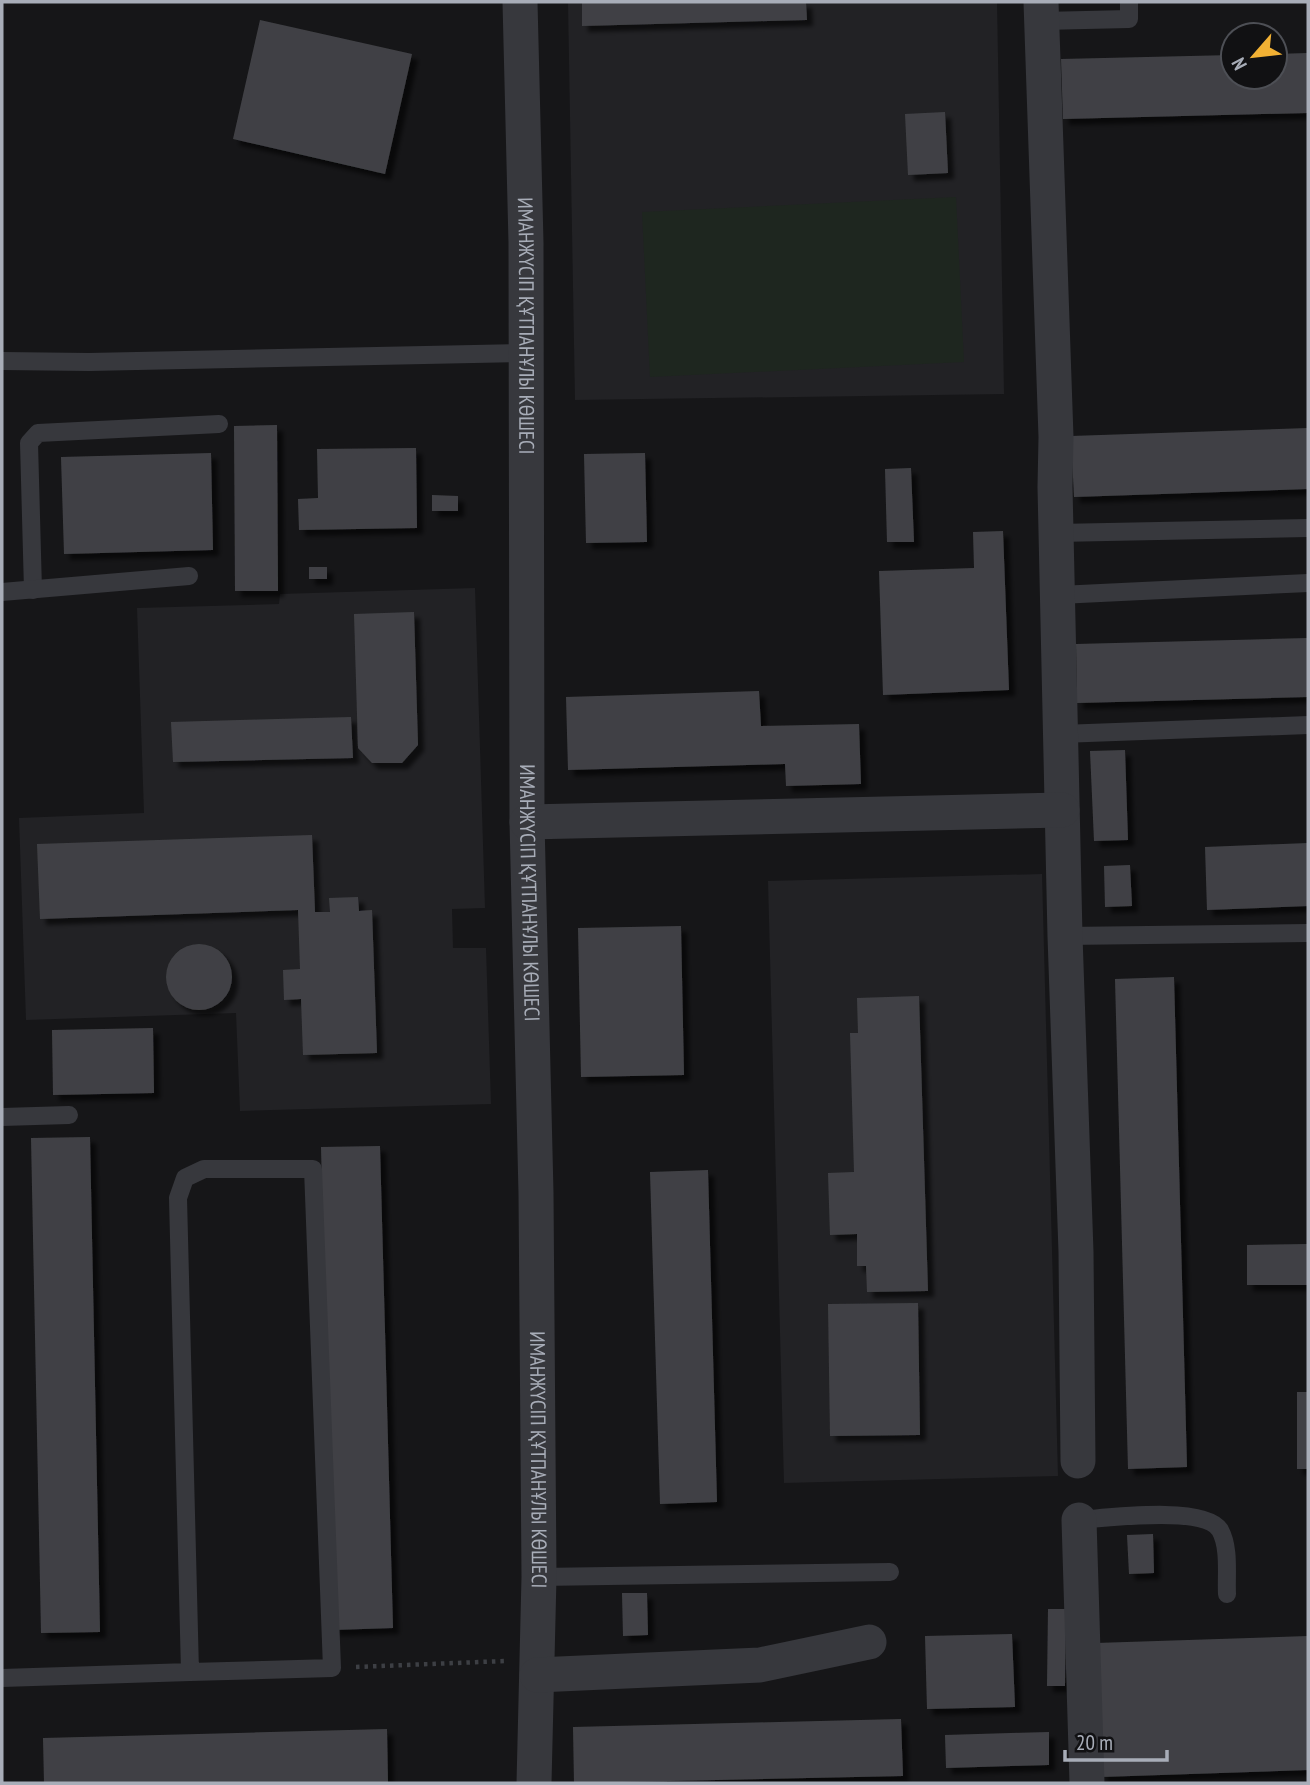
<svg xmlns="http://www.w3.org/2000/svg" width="1310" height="1785" viewBox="0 0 1310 1785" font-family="'PT Sans Narrow',sans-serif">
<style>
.built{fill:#222225}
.green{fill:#1e261f}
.building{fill:#404145;filter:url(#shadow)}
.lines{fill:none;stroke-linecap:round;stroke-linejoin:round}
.path{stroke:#3d3f44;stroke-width:4.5;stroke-dasharray:3.5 5;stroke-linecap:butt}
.service{stroke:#37383d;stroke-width:18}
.minor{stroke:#37383d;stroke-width:35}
.labels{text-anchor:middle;stroke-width:6;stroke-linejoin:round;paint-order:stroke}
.street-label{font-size:21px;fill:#a8adb8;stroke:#111113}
</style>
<defs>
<filter id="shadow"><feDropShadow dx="6" dy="6" stdDeviation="2" flood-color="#0009"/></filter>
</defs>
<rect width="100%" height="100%" fill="#161618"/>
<g class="built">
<path d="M568,2H997L1004,394L575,400Z"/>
<path d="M475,588L485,908L452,909L453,948H486L491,1104L240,1111L236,1013L26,1020L19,818L144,813L137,608L279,604L280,594Z"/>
<path d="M1042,874L1058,1476L784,1483L768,881Z"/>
</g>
<path class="green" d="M956,197L964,362L650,377L642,212Z"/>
<g class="building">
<path d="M582,2H806L807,20L582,26Z"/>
<path d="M260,20L412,54L385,174L233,139Z"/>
<path d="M1308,53V113L1063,119L1061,59L1233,55V77H1275V54Z"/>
<path d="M945,112L948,173L908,175L905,114Z"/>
<path d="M277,425L278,591H235L234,426Z"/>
<path d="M1308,428V489L1074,497L1071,436Z"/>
<path d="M416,448L417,528L299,530L298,499L318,498L317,449Z"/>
<path d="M211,453L213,550L64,554L61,457Z"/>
<path d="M645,453L647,542L586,543L584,454Z"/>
<path d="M911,468L914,542H887L885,469Z"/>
<path d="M432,495L458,496V511H432Z"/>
<path d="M1003,531L1009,690L883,695L879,571L974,568L973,532Z"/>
<rect x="309" y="567" width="18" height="12"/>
<path d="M414,612L418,745L402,763H372L358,748L354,614Z"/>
<path d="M1308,638V697L1077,703L1076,644Z"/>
<path d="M759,691L761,726L859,724L861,784L786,786L785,764L568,770L566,697Z"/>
<path d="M351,717L353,758L173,762L171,722Z"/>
<path d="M1125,750L1128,840L1094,841L1090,751Z"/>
<path d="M312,835L315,912H330L329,898L358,897L359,911L372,910L377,1053L303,1055L301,999L284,1000L283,970L300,969L298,910L40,919L37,844Z"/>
<path d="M1308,843V906L1207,910L1205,847Z"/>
<path d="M1130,865L1132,906L1105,907L1104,866Z"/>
<path d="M681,926L684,1075L581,1077L578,928Z"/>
<circle cx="199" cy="977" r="33"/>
<path d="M1174,977L1187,1467L1128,1469L1115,979Z"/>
<path d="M919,996L928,1291L867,1292L866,1266H857V1234L830,1235L828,1173L854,1172L850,1033H858L857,998Z"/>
<path d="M153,1028L154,1093L53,1095L52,1030Z"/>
<path d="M90,1137L100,1632L41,1633L31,1138Z"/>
<path d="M380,1146L393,1628L333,1630L321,1147Z"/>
<path d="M708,1170L717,1502L660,1504L650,1172Z"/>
<path d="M1308,1244V1285H1247V1245Z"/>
<path d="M918,1303L920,1435L830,1436L828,1304Z"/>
<rect x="1297" y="1392" width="11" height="77"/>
<path d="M1153,1534L1154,1573L1129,1574L1127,1535Z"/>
<path d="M622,1593H647L648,1635L623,1636Z"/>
<path d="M1048,1609H1066L1065,1686H1047Z"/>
<path d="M1012,1634L1015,1707L927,1709L925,1636Z"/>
<path d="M1308,1636V1770L1101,1777L1096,1643Z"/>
<path d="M901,1719L903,1776L574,1783L573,1727Z"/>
<path d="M387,1729L388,1783H44L43,1738Z"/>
<path d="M1049,1732V1765L946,1768L945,1735Z"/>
</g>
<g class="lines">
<path class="path" d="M356,1667L505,1661"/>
<g class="service">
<path d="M1042,21L1129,19V2"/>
<path d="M2,361L89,362L526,353"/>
<path d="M1057,533L1308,528"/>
<path d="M33,590L29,443L38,433L219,424"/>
<path d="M2,592L189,576"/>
<path d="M1059,595L1308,583"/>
<path d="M1061,734L1308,725"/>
<path d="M1065,936L1308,933"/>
<path d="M2,1117L69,1115"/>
<path d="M1079,1520C1106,1518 1205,1505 1220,1530C1230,1548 1226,1575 1227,1594"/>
<path d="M539,1577L890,1572"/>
<path d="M2,1678L190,1672L178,1198L185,1178L204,1169H313L332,1668L190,1672"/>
</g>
<g class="minor">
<path id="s1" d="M520,2L526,243L527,822L536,1193L539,1577L534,1783"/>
<path d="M1041,2L1056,437L1055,487L1065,936L1076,1252L1078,1461"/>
<path d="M527,822L1062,810"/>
<path d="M1079,1520L1087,1783"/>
<path d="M537,1675L760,1665L869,1642"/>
</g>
</g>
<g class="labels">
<g class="street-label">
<text dy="7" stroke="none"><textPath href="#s1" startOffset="324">ИМАНЖҮСІП ҚҰТПАНҰЛЫ КӨШЕСІ</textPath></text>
<text dy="7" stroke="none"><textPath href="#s1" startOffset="891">ИМАНЖҮСІП ҚҰТПАНҰЛЫ КӨШЕСІ</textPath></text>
<text dy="7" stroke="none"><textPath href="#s1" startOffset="1458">ИМАНЖҮСІП ҚҰТПАНҰЛЫ КӨШЕСІ</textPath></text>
</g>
</g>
<rect width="1310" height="1785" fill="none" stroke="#a8adb8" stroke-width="7"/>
<g transform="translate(1254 56) rotate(242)"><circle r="33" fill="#111113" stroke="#4d4f55" stroke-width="2"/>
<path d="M0-5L12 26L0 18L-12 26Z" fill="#f2b134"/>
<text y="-10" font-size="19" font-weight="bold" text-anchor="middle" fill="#a8adb8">N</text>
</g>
<path d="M1065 1750v10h102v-10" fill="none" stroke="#a8adb8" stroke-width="3.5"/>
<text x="1076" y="1750" font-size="21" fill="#a8adb8" stroke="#111113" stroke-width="5" paint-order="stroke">20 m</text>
</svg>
